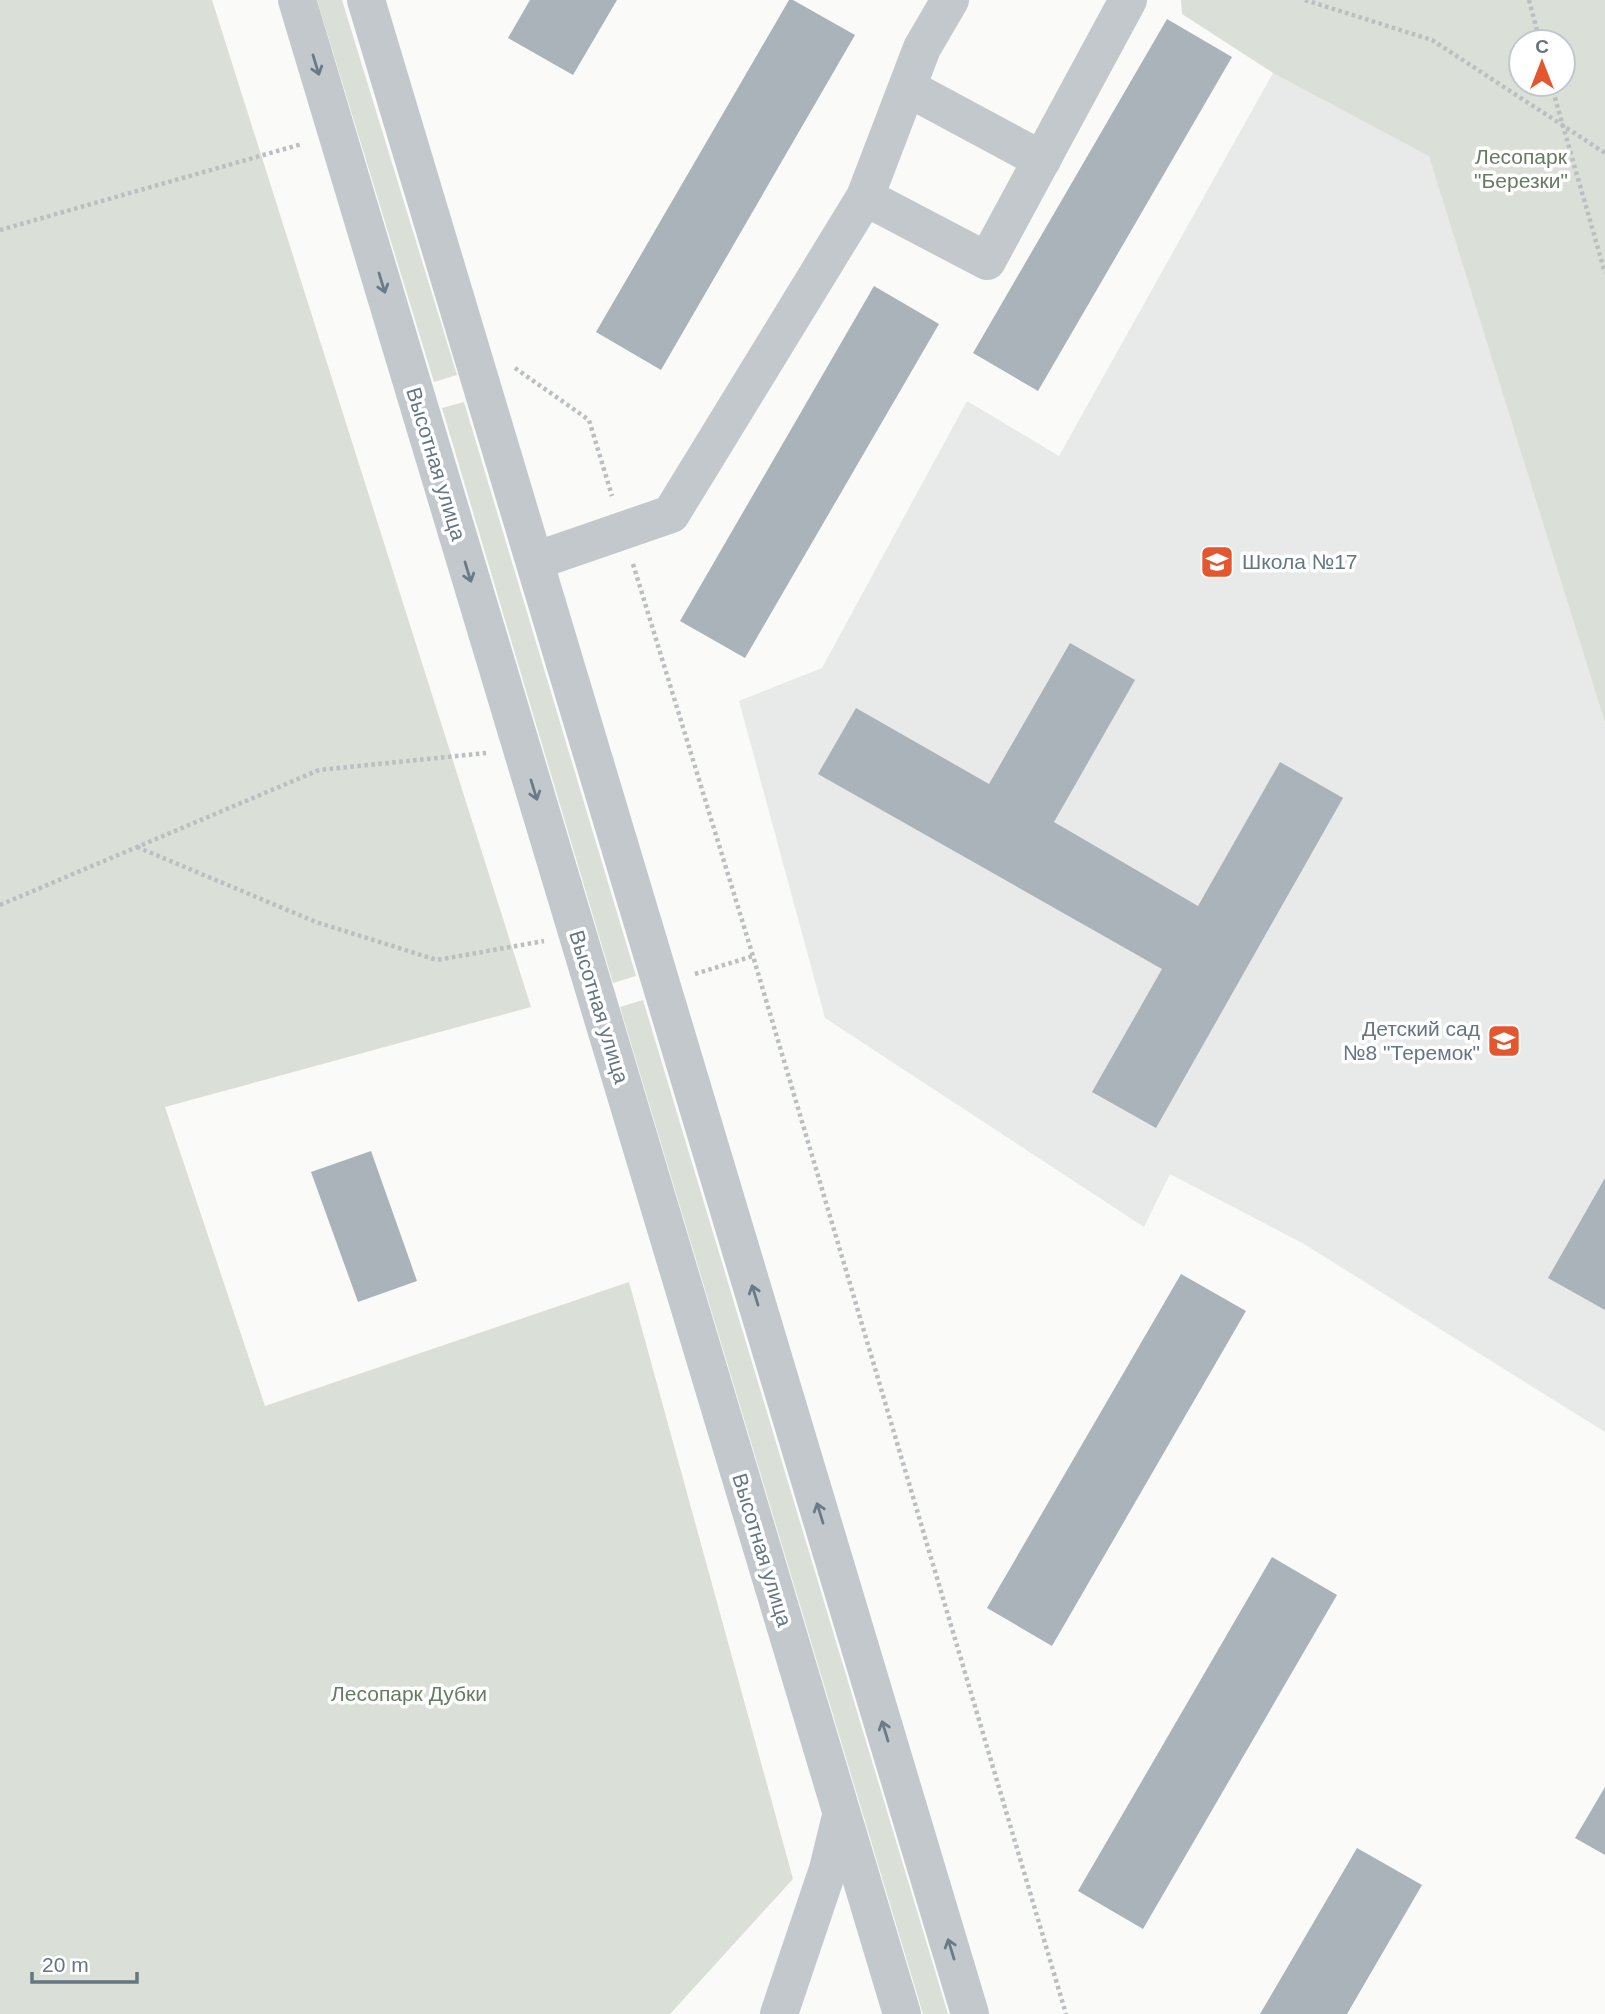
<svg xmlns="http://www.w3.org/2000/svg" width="1605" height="2014" viewBox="0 0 1605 2014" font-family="Helvetica,sans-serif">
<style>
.built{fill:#e8e9e9}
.green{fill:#dadfd7;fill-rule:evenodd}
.building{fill:#aab3b9}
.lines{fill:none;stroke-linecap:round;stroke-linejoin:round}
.path{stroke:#bbbfc2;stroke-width:4.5;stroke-dasharray:3.5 3.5;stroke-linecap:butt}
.minor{stroke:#c3c8cc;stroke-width:38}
.oneway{stroke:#6a7a87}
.labels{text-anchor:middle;stroke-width:7;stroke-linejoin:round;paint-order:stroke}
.park-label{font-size:21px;fill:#687a64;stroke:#fff}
.street-label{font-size:21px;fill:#657683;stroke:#fff}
.poi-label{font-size:21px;fill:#657683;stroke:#fff;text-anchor:start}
</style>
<rect width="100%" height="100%" fill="#fafaf8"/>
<path class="built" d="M1273,73L1429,155L1605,723V1432L1304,1244L1170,1174L1144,1227L825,1018L739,701L822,668L967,401L1059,456Z"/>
<g class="green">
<path d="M0,0H212L531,1007L165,1107L265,1406L629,1282L793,1879L670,2014H0Z"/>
<path d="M317,0H342L457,375L434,382Z"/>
<path d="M1181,0H1605V723L1429,156L1273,73L1182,14ZM1521,42H1563V84H1521Z"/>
<path d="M464,402L636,976L613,983L442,408Z"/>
<path d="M643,1000L948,2014H923L620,1007Z"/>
</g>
<g class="building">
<path d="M530,0H617L573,75L508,38Z"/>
<path d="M789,0H793L855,35L661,370L596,332Z"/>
<path d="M1167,19L1232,57L1038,391L973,353Z"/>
<path d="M874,286L939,324L745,658L680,621Z"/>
<path d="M1070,643L1135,680L1054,822L1198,906L1280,762L1343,798L1156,1128L1092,1092L1162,969L818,774L856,708L989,784Z"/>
<path d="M371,1151L417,1281L358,1302L311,1172Z"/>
<path d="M1605,1178V1310L1548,1278Z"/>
<path d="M1181,1274L1246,1311L1052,1646L987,1608Z"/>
<path d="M1272,1557L1337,1595L1143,1929L1078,1891Z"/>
<path d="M1605,1787V1855L1575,1838Z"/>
<path d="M1357,1848L1422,1885L1347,2014H1260Z"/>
</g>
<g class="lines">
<g class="path">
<path d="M1305,0L1432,40L1605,153"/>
<path d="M1529,0L1540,42"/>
<path d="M1551,84L1605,273"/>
<path d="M0,230L302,144"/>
<path d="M515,368L589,420L612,496"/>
<path d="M633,564L753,956L1066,2014"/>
<path d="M137,847L316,922L437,960L544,941"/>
<path d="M0,905L319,770L486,753"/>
<path d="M695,974L753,956"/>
</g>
<g class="minor">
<path d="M297,0L902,2014"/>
<path d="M366,0L970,2014"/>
<path d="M908,88L1042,160"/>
<path d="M865,197L987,261L1128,0"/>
<path d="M535,561L671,514L865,197L922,48L950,0"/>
<path d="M779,2014L828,1869L841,1816"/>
</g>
</g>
<defs><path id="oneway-shaft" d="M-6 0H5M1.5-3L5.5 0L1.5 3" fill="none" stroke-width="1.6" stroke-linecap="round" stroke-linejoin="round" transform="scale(1.75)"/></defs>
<g class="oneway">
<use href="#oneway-shaft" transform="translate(316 65) rotate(73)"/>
<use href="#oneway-shaft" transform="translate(382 283) rotate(73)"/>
<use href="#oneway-shaft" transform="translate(468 572) rotate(73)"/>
<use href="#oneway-shaft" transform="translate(534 790) rotate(73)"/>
<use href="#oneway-shaft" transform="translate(755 1295) rotate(-107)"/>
<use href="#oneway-shaft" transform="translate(820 1513) rotate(-107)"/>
<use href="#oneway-shaft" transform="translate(885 1731) rotate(-107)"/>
<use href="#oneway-shaft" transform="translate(951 1949) rotate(-107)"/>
</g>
<defs>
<symbol id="school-square" viewBox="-11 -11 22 22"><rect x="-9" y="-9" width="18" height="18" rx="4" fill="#e4572e" stroke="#fff"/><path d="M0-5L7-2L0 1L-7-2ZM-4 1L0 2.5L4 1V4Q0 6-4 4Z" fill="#fff"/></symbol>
</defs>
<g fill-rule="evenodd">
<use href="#school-square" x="1198" y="543" width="38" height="38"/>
<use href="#school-square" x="1485" y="1022" width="38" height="38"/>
</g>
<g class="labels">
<g class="park-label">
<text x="1521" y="164">Лесопарк<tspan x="1521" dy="24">"Березки"</tspan></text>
<text x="409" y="1701">Лесопарк Дубки</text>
</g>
<g class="street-label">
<text transform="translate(436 464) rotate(73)" y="7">Высотная улица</text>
<text transform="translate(599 1007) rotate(73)" y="7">Высотная улица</text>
<text transform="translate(762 1550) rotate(73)" y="7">Высотная улица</text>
</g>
<g class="poi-label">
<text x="1242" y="569">Школа №17</text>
<text x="1480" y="1036" text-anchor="end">Детский сад<tspan x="1480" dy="24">№8 "Теремок"</tspan></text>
</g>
</g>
<g transform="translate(1542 63)"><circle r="33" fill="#ffffff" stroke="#c1c8cd" stroke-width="2"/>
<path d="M0-5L12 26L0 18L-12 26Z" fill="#e4572e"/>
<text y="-10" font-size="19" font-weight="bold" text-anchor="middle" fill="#657683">С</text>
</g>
<path d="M32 1972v10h105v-10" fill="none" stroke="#657683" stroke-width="3.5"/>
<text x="42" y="1972" font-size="21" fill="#657683" stroke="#ffffff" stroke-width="5" paint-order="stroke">20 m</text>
</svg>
